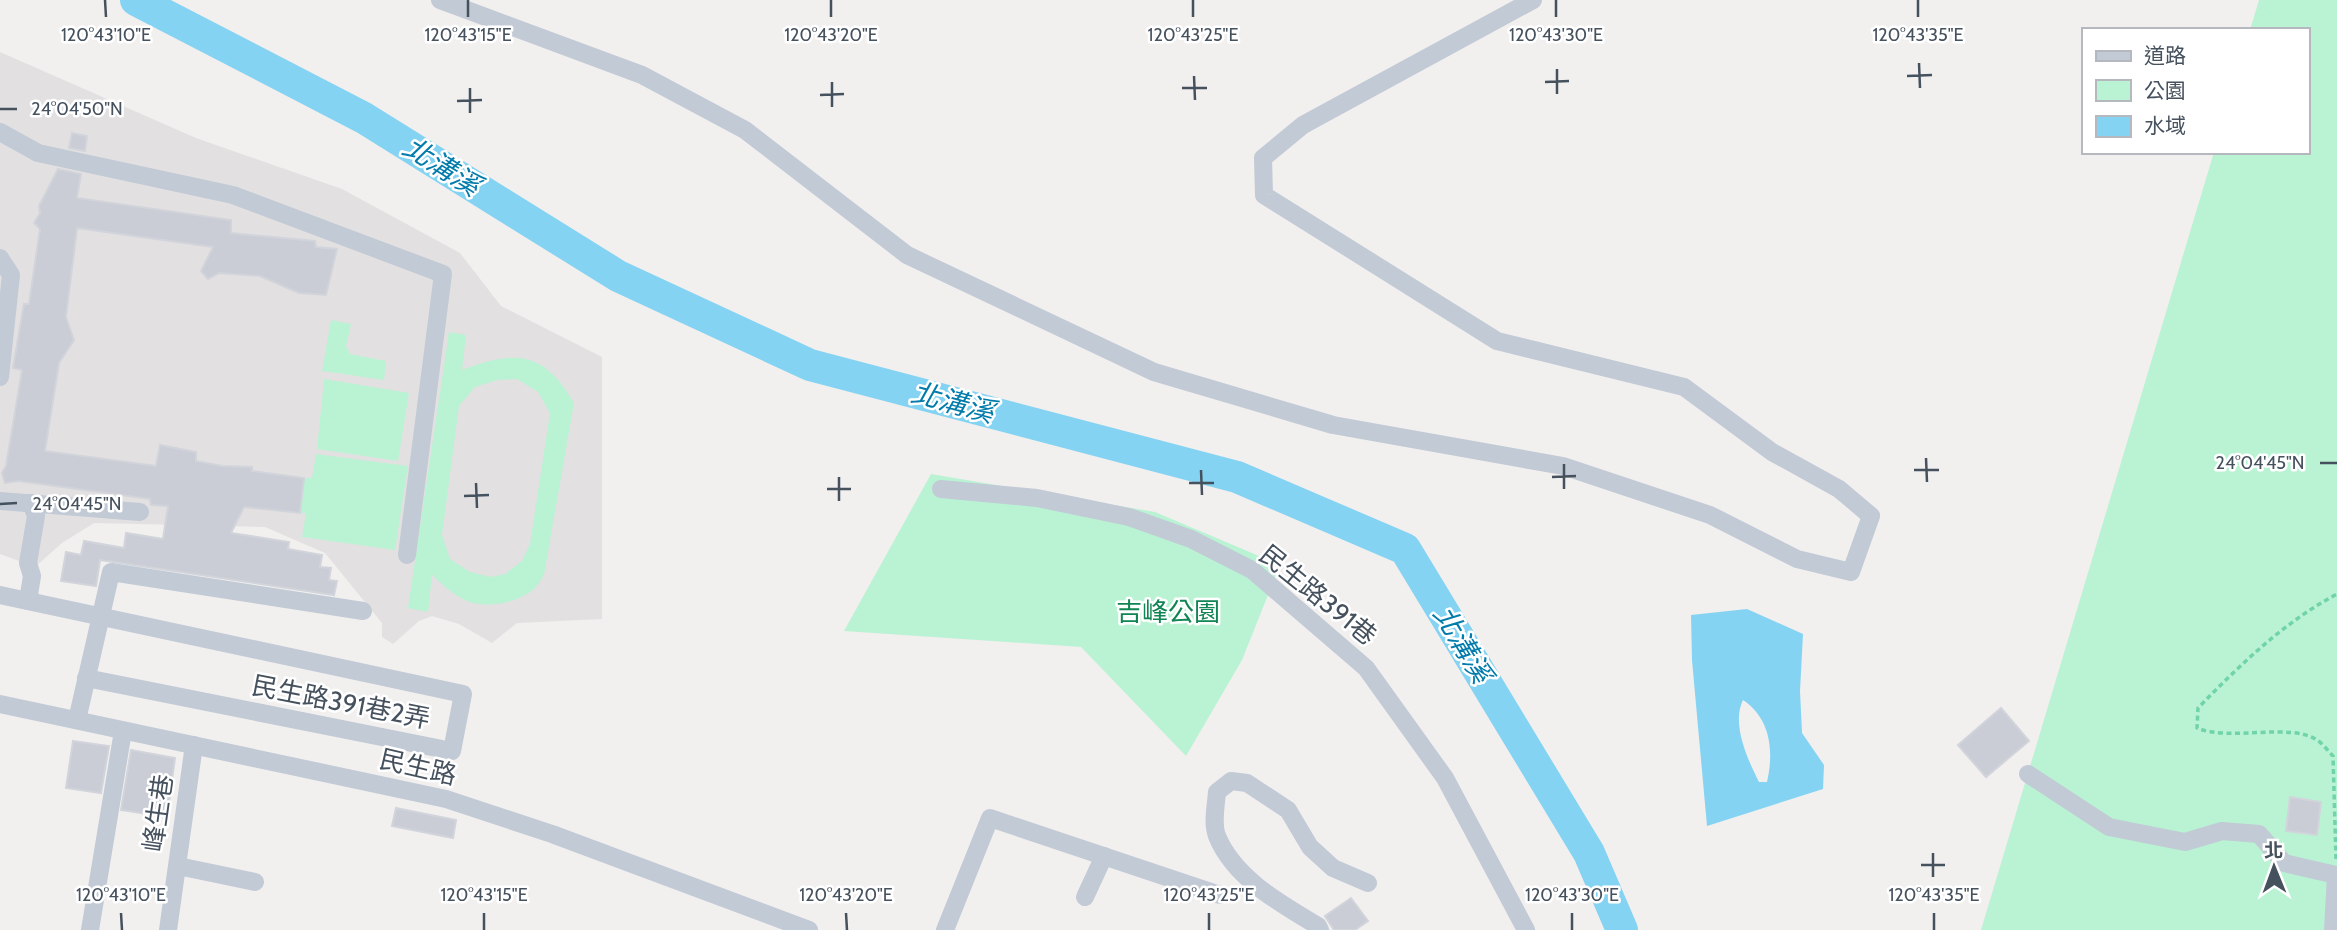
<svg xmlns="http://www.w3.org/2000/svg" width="2337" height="930" viewBox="0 0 2337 930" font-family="Cabin,'Noto Sans TC',sans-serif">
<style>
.education{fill:#e3e0e1}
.green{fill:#baf2d4;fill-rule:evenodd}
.water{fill:#84d3f2;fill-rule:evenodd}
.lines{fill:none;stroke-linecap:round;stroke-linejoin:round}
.river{stroke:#84d3f2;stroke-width:32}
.building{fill:#cacdd5;stroke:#d2d4db;stroke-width:2}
.path{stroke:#70d3a9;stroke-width:3.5;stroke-dasharray:5 3.5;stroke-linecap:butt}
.minor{stroke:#c1cad5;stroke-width:18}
.ticks{fill:none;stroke:#46515e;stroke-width:2.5}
.labels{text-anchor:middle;stroke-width:5;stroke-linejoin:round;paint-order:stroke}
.street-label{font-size:26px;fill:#46515e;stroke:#fff}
.park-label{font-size:26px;fill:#118553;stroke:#fff}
.water-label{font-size:28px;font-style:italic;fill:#037cac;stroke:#fff}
.ticks-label{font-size:18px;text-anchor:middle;fill:#46515e;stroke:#fff;stroke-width:5;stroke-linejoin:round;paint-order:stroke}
</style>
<rect width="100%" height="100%" fill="#f2efef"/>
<path class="education" d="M0,52L196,138L342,189L460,253L501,306L602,357V619L517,623L492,643L459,624L432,616L419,621L393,644L382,637V623L325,553L265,527L94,523L62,543L35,567L0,554Z"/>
<g class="green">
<path d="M2259,0H2337V930H1981L2214,152H2307V30H2250Z"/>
<path d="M331,320L351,324L346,346L350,354L386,361L384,380L322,371Z"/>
<path d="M449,332L466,335L462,370C514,350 544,350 574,403L544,575C541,579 538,585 535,588C517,604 483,610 463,599C451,593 442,584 432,575L428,612L408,608ZM517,379L538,392L550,413L530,544L522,561L505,574L491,577L470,572L450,559L442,535L459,406L475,387L497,380Z"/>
<path d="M324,379L409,393L398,461L317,449Z"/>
<path d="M316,454L408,466L395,550L302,537L306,513H300L304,478H312Z"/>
<path d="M931,474L1155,512L1280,565L1242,660L1186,756L1081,647L844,631Z"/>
</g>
<path class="water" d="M1747,609L1803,634L1800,691L1802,733L1824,765L1823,789L1707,826L1692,660L1691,615ZM1743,700C1771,719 1774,751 1767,782H1759C1748,760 1731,724 1743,700Z"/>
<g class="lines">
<path class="river" d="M136,0L364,118L618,276L810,365L1237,477L1405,549L1589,853L1622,930"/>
</g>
<g class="building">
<path d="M72,133L87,136L85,151L69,148Z"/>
<path d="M58,169L81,174L77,198L231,220V233L315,241L316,247L337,249L326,295L299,293L260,276L219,273L208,279L201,271L213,247L77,228L66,317L74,340L59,363L45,451L156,466L160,445L196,452V461L222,466L252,467V471L304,478L300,513L244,507L231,533L289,542L288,549L322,555L320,567L331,568L329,580L337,581L334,595L100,560L96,586L61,581L66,552L81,555L84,541L124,548L126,533L163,539L168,506L151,505L150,499L19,481L5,483L2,473L6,466L22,370L13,368L24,304H29L40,229L34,223L40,213L39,206Z"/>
<path d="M2001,708L2029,741L1986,777L1958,745Z"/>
<path d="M73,741L109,746L101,793L66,788Z"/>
<path d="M131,750L175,758L167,817L121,810Z"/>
<path d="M2290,797L2321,802L2317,835L2286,831Z"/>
<path d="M396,808L456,820L453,838L392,826Z"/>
<path d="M1351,898L1368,921L1355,930H1334L1325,916Z"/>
</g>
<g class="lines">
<path class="path" d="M2336,859L2333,756C2328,751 2323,744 2317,740C2289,722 2231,742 2197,728L2198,708C2240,665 2284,622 2337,594"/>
<g class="minor">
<path d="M440,0L642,75L745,130L907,255L1154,372L1333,425L1563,466L1710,515L1797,559L1851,572L1871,516L1839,489L1772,452L1684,387L1497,341L1264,195L1263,158L1303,125L1533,0"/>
<path d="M0,132L38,153L233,195L443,274L407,555"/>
<path d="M0,258L11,275L0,377"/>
<path d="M941,489L1037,498L1129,517L1191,539L1252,570L1366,668L1445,778L1526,930"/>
<path d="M0,501L140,512"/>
<path d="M0,595L463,694L452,751L86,678"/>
<path d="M28,601L32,576L28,563L36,516L31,503"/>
<path d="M0,704L446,799L552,834L809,930"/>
<path d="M77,720L111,572L363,611"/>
<path d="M2028,774L2109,827L2185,842L2222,831L2259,834L2284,863L2336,875L2333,930"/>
<path d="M178,866L255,882"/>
<path d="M1085,897L1104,856"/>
<path d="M90,930L123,731"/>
<path d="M168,930L194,745"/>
<path d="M945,930L990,818L1220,895"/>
<path d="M1320,930L1318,926C1281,904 1234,878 1217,836C1212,823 1216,806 1217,792L1231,781L1247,783L1288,810L1310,847L1333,868L1368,883"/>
</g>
</g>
<path class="ticks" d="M105,0L106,17M468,0V17M831,0V17M1193,0V17M1556,0V17M1918,0V17M1919,63L1920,88M1557,69V94M1194,76L1195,100M1907,76L1932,75M832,82V107M1545,82L1569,81M470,88V113M1182,88H1207M820,95L844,94M457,101L482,100M0,109H17M1926,458L1927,482M2320,463H2337M1564,464V489M1201,470L1202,495M1914,470H1939M839,477V501M1552,477L1576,476M476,483L477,508M1189,483H1214M827,489H851M464,496L489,495M0,504L17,503M1933,853V877M1921,865H1945M121,913L122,930M484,913V930M846,913L847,930M1209,913V930M1572,913V930M1934,913V930"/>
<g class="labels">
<g class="street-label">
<text transform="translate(1318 595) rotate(39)" y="9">民生路391巷</text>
<text transform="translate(341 702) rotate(11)" y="9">民生路391巷2弄</text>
<text transform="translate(418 767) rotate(13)" y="9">民生路</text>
<text transform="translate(158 813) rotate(-82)" y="9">峰生巷</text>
</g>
<g class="park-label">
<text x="1168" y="621">吉峰公園</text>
</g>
<g class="water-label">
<text transform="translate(442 166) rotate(32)" y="10">北溝溪</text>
<text transform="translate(953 402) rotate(15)" y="10">北溝溪</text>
<text transform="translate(1463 644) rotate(59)" y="10">北溝溪</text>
</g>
</g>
<g class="ticks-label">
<text x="106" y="41">120°43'10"E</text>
<text x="468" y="41">120°43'15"E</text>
<text x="831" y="41">120°43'20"E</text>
<text x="1193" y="41">120°43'25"E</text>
<text x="1556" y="41">120°43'30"E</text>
<text x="1918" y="41">120°43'35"E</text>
<text x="77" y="115">24°04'50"N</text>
<text x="2260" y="469">24°04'45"N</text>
<text x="77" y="510">24°04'45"N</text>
<text x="121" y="901">120°43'10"E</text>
<text x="484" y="901">120°43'15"E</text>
<text x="846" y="901">120°43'20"E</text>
<text x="1209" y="901">120°43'25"E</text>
<text x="1572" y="901">120°43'30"E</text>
<text x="1934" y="901">120°43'35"E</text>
</g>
<rect x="2082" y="28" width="228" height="126" fill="#ffffff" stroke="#b5b9bf" stroke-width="2"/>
<rect x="2096" y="51" width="35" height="10" fill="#c1cad5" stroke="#b5b9bf" stroke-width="2"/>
<text x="2144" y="63" font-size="21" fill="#46515e">道路</text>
<rect x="2096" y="80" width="35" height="21" fill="#baf2d4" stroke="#b5b9bf" stroke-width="2"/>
<text x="2144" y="98" font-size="21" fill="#46515e">公園</text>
<rect x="2096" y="116" width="35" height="21" fill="#84d3f2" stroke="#b5b9bf" stroke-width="2"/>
<text x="2144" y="133" font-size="21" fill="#46515e">水域</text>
<g transform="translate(2274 867) rotate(359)" stroke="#ffffff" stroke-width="5" paint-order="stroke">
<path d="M0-5L12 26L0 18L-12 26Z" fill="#46515e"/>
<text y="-10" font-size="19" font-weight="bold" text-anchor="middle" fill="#46515e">北</text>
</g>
</svg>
